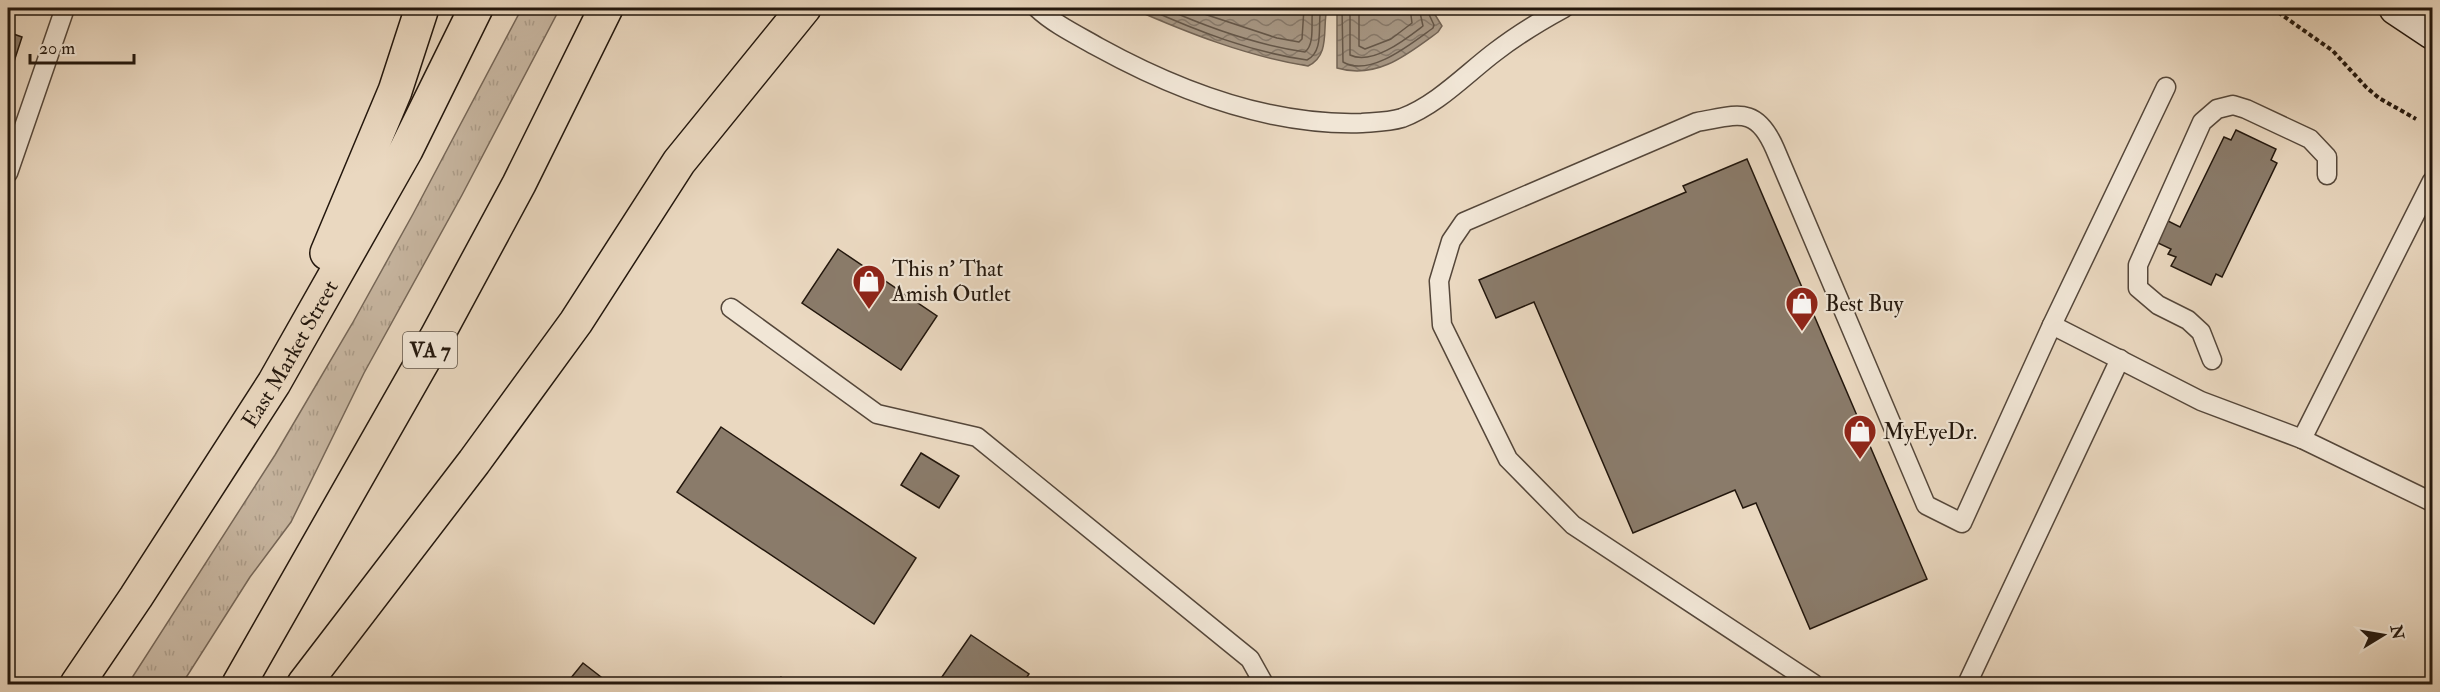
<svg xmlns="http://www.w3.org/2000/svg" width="2440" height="692" viewBox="0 0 2440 692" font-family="'IM FELL Double Pica',serif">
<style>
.grass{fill:url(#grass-tufts);stroke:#766758;stroke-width:1.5}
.water{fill:url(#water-waves);stroke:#726354;stroke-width:1.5}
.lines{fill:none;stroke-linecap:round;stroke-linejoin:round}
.shore{stroke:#645648;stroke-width:1.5}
.building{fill:#8a7b6a;stroke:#23170d;stroke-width:1.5}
.lane-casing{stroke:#55473a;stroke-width:21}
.secondary-casing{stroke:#23170d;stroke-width:36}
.highway-casing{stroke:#23170d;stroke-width:36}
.path{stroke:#23170d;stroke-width:4;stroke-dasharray:4.5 3;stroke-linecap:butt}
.lane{stroke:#f1e6d6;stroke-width:18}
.secondary{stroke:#f1e6d6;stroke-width:33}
.highway{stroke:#ead8c0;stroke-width:33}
.labels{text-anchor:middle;stroke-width:4.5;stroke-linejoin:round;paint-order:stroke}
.shield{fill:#f1e6d6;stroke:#615549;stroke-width:1.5}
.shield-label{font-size:21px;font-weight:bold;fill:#23170d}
.poi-label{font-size:22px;fill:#23170d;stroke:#f1e6d6;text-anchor:start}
.street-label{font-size:22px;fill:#23170d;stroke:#f1e6d6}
</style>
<defs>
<pattern id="grass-tufts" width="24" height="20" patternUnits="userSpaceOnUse" patternTransform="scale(1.5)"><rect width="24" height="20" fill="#c8b7a2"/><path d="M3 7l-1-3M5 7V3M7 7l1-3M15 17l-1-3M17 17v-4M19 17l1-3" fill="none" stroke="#ac9d8a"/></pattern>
<pattern id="water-waves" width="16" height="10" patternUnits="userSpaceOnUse" patternTransform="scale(1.5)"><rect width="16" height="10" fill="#a69683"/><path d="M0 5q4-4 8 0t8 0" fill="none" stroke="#87796a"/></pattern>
</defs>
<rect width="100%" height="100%" fill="#ead8c0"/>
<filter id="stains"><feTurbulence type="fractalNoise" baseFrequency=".00333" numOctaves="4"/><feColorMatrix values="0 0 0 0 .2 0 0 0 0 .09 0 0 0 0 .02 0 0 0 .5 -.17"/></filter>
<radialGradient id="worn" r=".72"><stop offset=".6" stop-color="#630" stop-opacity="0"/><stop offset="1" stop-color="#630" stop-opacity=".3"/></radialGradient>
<path class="grass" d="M522,8H560L462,195L364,373L291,522L250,577L182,684H128L275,455L352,324L413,214Z"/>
<g class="water">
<path d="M1131,8H1327C1322,28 1331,55 1308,66C1246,56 1188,33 1131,8Z"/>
<path d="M1337,8H1431L1442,26L1438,32C1408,54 1377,80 1337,68Z"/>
</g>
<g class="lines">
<g class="shore">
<path d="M1146,8C1197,31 1251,52 1307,60C1325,51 1317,24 1321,8"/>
<path d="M1164,8C1209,28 1257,45 1305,52C1316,43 1310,20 1313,8"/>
<path d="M1186,8L1277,38L1299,42L1302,39L1304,8"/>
<path d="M1342,8L1343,62C1370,78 1412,43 1433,28L1434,25L1426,8"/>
<path d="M1350,8V55C1372,66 1406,39 1423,26L1419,8"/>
<path d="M1359,8V46L1365,49L1391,39L1412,23L1410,8"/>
</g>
</g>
<g class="building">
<path d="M8,32L22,37L8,80Z"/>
<path d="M2236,130L2276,149L2271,160L2277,163L2222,277L2216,274L2211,285L2171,266L2176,257L2168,254L2171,249L2141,235L2152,213L2180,227L2224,137L2231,140Z"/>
<path d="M1747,159L1927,579L1810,629L1756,503L1743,508L1735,490L1633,533L1534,302L1496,318L1479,280L1686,192L1683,186Z"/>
<path d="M838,249L937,316L901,370L802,303Z"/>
<path d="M721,427L916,558L874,624L677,492Z"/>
<path d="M921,453L959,476L939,508L901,485Z"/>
<path d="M971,635L1029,674L1022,684H937Z"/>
<path d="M583,663L610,684H566Z"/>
<path d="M781,677L791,684H775Z"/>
</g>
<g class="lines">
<defs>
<g id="lane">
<path d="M1037,8C1054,24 1077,35 1098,47C1178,91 1269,126 1362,123C1375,122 1389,122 1402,118C1437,105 1466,74 1495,52C1517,35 1540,21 1564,8"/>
<path d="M8,173L65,8"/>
<path d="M731,308L877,414L977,437L1250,659L1264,684"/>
<path d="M2052,325L2201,401L2302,439L2432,502"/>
<path d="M2212,360L2201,332L2188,320L2158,305L2138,288V265L2202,122L2217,109L2233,105L2246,109L2310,139L2327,157V175"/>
<path d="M2302,439L2432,181"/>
<path d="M1814,684L1573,525L1508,459L1442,325L1439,281L1451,241L1464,222L1697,122C1738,115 1756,105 1775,149L1926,505L1962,523L2052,325L2166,87"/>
<path d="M1967,684L2120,359"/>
</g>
<path id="secondary" d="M2396,8L2432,32"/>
<g id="highway">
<path d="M327,253L395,91L422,8"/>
<path id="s1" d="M77,684L136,597L274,383L406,150L476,8"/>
<path d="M239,684L436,338L519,184L606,8"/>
<path d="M304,684L474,462L576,322L679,162L804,8"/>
</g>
</defs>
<use href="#lane" class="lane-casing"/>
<use href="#secondary" class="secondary-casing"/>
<use href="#highway" class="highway-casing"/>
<path class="path" d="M2272,8L2333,51L2366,87L2379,98L2416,119"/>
<use href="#lane" class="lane"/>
<use href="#secondary" class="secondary"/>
<use href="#highway" class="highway"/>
</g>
<defs>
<symbol id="shop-pin" viewBox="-11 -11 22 30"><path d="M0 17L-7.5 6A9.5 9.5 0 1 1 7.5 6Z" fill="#8f2418" stroke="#f1e6d6"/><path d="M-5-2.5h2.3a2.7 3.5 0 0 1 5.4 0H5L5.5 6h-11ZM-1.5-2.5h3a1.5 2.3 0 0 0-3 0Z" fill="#fff"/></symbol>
</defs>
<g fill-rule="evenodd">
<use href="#shop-pin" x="850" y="262" width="38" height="52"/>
<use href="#shop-pin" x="1783" y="284" width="38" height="52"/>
<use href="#shop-pin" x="1841" y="412" width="38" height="52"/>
</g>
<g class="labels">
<rect class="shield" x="403" y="332" width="54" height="36" rx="4.5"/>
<g class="shield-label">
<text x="430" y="357">VA 7</text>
</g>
<g class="poi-label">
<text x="892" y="276">This n' That<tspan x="892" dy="25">Amish Outlet</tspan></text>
<text x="1825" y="311">Best Buy</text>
<text x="1883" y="439">MyEyeDr.</text>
</g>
<g class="street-label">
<text dy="8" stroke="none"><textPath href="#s1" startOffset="393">East Market Street</textPath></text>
</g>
</g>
<rect width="2440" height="692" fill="none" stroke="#ead8c0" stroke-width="30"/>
<rect x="9" y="9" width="2422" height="674" fill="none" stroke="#23170d" stroke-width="3"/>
<rect x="15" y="15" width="2410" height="662" fill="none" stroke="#23170d" stroke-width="1.5"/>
<g transform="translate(2383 635) rotate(79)" stroke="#f1e6d6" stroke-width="4.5" paint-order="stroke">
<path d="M0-4.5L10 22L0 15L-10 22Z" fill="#23170d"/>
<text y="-9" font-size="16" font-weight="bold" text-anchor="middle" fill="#23170d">N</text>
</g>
<path d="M30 54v9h104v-9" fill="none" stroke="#23170d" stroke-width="3"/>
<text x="39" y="54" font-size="18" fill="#23170d" stroke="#f1e6d6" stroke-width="4.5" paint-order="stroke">20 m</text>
<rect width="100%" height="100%" filter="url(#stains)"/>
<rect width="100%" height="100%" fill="url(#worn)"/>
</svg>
